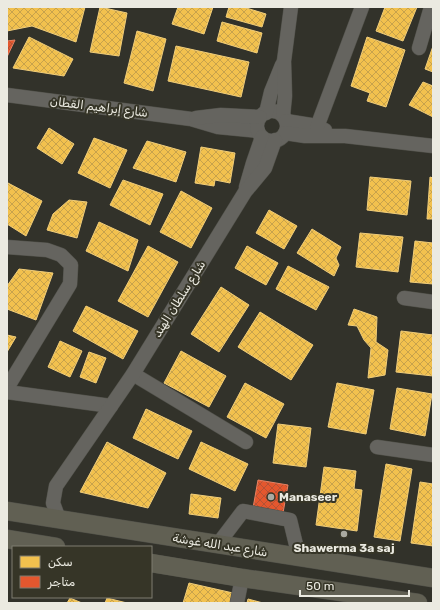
<svg xmlns="http://www.w3.org/2000/svg" width="440" height="610" viewBox="0 0 440 610" font-family="Rubik,'Noto Sans Arabic',sans-serif">
<style>
.homes{fill:url(#homes-cross-hatch);stroke:#f0cd7a}
.shops{fill:url(#shops-cross-hatch);stroke:#e68364}
.lines{fill:none;stroke-linecap:round;stroke-linejoin:round}
.minor-casing{stroke:#505049;stroke-width:15}
.major-casing{stroke:#505049;stroke-width:19}
.minor{stroke:#65645f;stroke-width:14}
.major{stroke:#616053;stroke-width:18}
.poi-dot{fill:#aaaaa1;stroke:#363527;stroke-width:1.5}
.labels{text-anchor:middle;stroke-width:4;stroke-linejoin:round;paint-order:stroke}
.street-label{font-size:12px;fill:#ebeae1;stroke:#363527}
.poi-label{font-size:12px;font-weight:bold;fill:#ebeae1;stroke:#363527;text-anchor:start}
</style>
<defs>
<pattern id="homes-cross-hatch" width="8" height="8" patternUnits="userSpaceOnUse"><rect width="8" height="8" fill="#f2c14e"/><path d="M0 0l8 8M0 8l8-8" fill="none" stroke="#c7a24c"/></pattern>
<pattern id="shops-cross-hatch" width="8" height="8" patternUnits="userSpaceOnUse"><rect width="8" height="8" fill="#e4572e"/><path d="M0 0l8 8M0 8l8-8" fill="none" stroke="#b55235"/></pattern>
</defs>
<rect width="100%" height="100%" fill="#32322a"/>
<g class="homes">
<path d="M7,7H85L76,42L32,26L7,31Z"/>
<path d="M100,7L127,13L119,56L90,52Z"/>
<path d="M178,7H213L204,34L172,24Z"/>
<path d="M229,7H243L266,14L262,27L226,17Z"/>
<path d="M385,7H417L403,41L376,31Z"/>
<path d="M222,22L262,33L257,53L217,41Z"/>
<path d="M137,31L166,39L153,91L124,83Z"/>
<path d="M29,37L73,59L64,76L13,68Z"/>
<path d="M367,37L405,50L386,107L367,101L370,93L351,86Z"/>
<path d="M176,46L249,62L241,97L168,81Z"/>
<path d="M433,46V72L425,69Z"/>
<path d="M423,82L433,86V117L409,105Z"/>
<path d="M49,128L74,144L62,164L37,148Z"/>
<path d="M94,138L127,150L110,188L78,173Z"/>
<path d="M147,141L186,152L176,182L133,168Z"/>
<path d="M201,147L235,153L230,183L215,180L214,186L195,183Z"/>
<path d="M370,177L411,181L407,215L367,210Z"/>
<path d="M430,177L433,178V219H427Z"/>
<path d="M123,180L163,194L150,225L110,205Z"/>
<path d="M8,183L42,201L26,236L7,224V185Z"/>
<path d="M181,191L212,208L191,248L160,232Z"/>
<path d="M69,200L87,202L77,238L47,230L53,214Z"/>
<path d="M269,210L297,226L284,249L256,233Z"/>
<path d="M99,222L138,240L128,271L86,251Z"/>
<path d="M312,229L341,247L336,258L339,265L334,276L297,253Z"/>
<path d="M360,233L403,237L398,272L356,267Z"/>
<path d="M415,241L433,243V284L410,282Z"/>
<path d="M148,246L178,262L148,317L118,301Z"/>
<path d="M247,246L278,263L266,285L235,268Z"/>
<path d="M288,266L329,287L316,310L276,289Z"/>
<path d="M19,269L53,273L36,320L7,309V286Z"/>
<path d="M221,287L249,305L219,352L191,334Z"/>
<path d="M86,306L138,331L123,359L73,331Z"/>
<path d="M354,309L377,317L376,342L388,350L385,375L368,378L371,348L364,340L357,326L348,325Z"/>
<path d="M260,312L313,345L291,380L238,347Z"/>
<path d="M401,331L433,335V376L396,372Z"/>
<path d="M7,335L16,337L7,352Z"/>
<path d="M60,341L82,351L70,377L48,367Z"/>
<path d="M181,351L226,376L209,407L164,383Z"/>
<path d="M89,352L106,358L96,383L80,377Z"/>
<path d="M245,383L284,404L266,438L227,417Z"/>
<path d="M337,383L374,390L366,434L328,427Z"/>
<path d="M397,388L432,394L425,436L390,429Z"/>
<path d="M146,409L192,431L178,459L133,438Z"/>
<path d="M278,424L311,428L306,467L273,463Z"/>
<path d="M107,442L166,473L148,508L80,492Z"/>
<path d="M201,442L248,464L235,491L189,469Z"/>
<path d="M386,464L412,469L400,541L374,537Z"/>
<path d="M324,467L356,471L354,489L362,490L357,531L316,525Z"/>
<path d="M420,482L433,484V546L411,543Z"/>
<path d="M191,494L221,498L218,518L189,514Z"/>
<path d="M189,583L233,593L231,603H183Z"/>
<path d="M70,598L82,603H67Z"/>
<path d="M107,598L127,603H105Z"/>
<path d="M248,599L263,603H247Z"/>
</g>
<g class="shops">
<path d="M15,40L7,57V41Z"/>
<path d="M258,480L288,485L283,513L253,508Z"/>
</g>
<g class="lines">
<defs>
<g id="minor">
<path d="M419,48L431,7"/>
<path d="M7,95L191,119L218,127L258,131"/>
<circle cx="272" cy="126" r="15"/>
<path d="M266,113L271,92L282,65"/>
<path d="M283,116L285,96L284,61L291,7"/>
<path d="M196,118L221,115L260,117"/>
<path d="M286,121L311,125L325,130"/>
<path d="M317,127L362,7"/>
<path d="M285,133L305,136H345L433,146"/>
<path d="M246,187L253,163L262,137"/>
<path d="M7,247L47,250L61,255L71,265L70,284L7,388"/>
<path d="M404,298L433,302"/>
<path d="M133,374L246,442"/>
<path d="M7,392L111,406"/>
<path d="M377,447L433,455"/>
<path d="M59,519L53,503L56,486L133,374L245,192L265,168L275,140"/>
<path d="M218,544L243,511L290,520L299,557"/>
<path d="M237,603L242,578"/>
</g>
<g id="major">
<path d="M7,511L433,578"/>
<path d="M7,539L56,547"/>
<path d="M151,563L242,578L418,603"/>
</g>
</defs>
<use href="#minor" class="minor-casing"/>
<use href="#major" class="major-casing"/>
<use href="#minor" class="minor"/>
<use href="#major" class="major"/>
</g>
<g class="poi-dot">
<circle cx="271" cy="497" r="4"/>
<circle cx="344" cy="534" r="4"/>
</g>
<g class="labels">
<g class="street-label">
<text transform="translate(99 107) rotate(7)" y="4">شارع إبراهيم القطان</text>
<text transform="translate(179 299) rotate(-58)" y="4">شارع سلطان الهند</text>
<text transform="translate(220 545) rotate(9)" y="4">شارع عبد الله غوشة</text>
</g>
<g class="poi-label">
<text x="279" y="501">Manaseer</text>
<text x="344" y="552" text-anchor="middle">Shawerma 3a saj</text>
</g>
</g>
<rect width="440" height="610" fill="none" stroke="#ebeae1" stroke-width="16"/>
<rect x="12" y="546" width="140" height="52" fill="#363527" stroke="#7e7d71"/>
<rect x="20" y="556" width="20" height="12" fill="#f2c14e" stroke="#7e7d71"/>
<text x="48" y="566" font-size="12" fill="#ebeae1">سكن</text>
<rect x="20" y="576" width="20" height="12" fill="#e4572e" stroke="#7e7d71"/>
<text x="48" y="586" font-size="12" fill="#ebeae1">متاجر</text>
<path d="M300 590v6h109v-6" fill="none" stroke="#ebeae1" stroke-width="2"/>
<text x="306" y="590" font-size="12" fill="#ebeae1" stroke="#363527" stroke-width="3" paint-order="stroke">50 m</text>
</svg>
